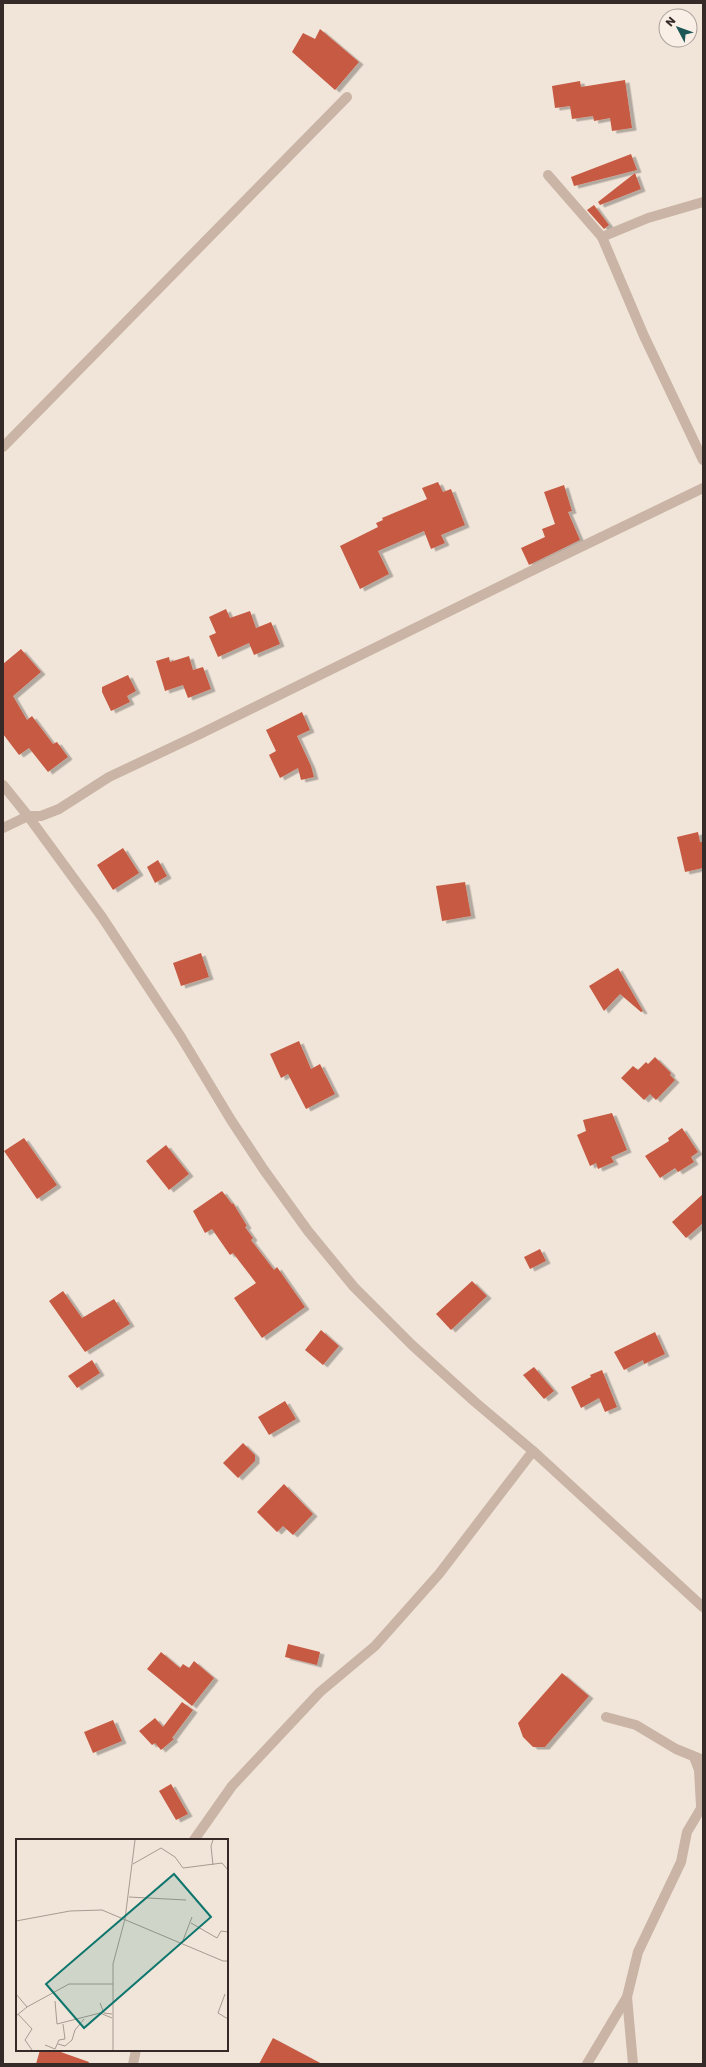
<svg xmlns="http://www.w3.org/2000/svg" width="706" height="2067" viewBox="0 0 706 2067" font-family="Poppins,sans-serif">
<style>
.building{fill:#c65a43;filter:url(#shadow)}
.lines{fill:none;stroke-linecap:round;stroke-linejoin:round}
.minor{stroke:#c9b4a6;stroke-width:10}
.inset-road{fill:none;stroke:#a69a92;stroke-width:1}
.view{fill:#0f766e;fill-opacity:0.15;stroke:#0f766e;stroke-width:2}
.inset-edge{fill:none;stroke:#352a27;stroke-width:2}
</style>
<defs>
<filter id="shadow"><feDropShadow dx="4.5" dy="2.5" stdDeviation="0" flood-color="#0004"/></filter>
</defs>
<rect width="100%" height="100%" fill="#f1e5d9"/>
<g class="building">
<path d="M320,29L359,62L335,90L292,52L303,33L315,39Z"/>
<path d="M625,80L632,128L612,131L610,118L594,121L593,116L572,119L570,106L555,108L552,86L580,81L581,87Z"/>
<path d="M631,154L637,170L574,186L571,177Z"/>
<path d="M635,173L641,189L600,205L598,202Z"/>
<path d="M594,205L609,225L604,229L587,210Z"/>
<path d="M438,482L443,492L451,489L465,525L441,535L445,543L431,549L424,531L378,551L389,574L360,589L340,546L378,527L376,523L383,520L382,518L427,499L422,488Z"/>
<path d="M564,485L572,511L568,512L580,540L529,565L521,548L545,537L542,529L555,524L544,492Z"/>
<path d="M226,609L230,618L250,611L256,628L271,622L280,644L254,655L249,643L218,657L209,636L216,633L209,617Z"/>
<path d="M21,649L41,672L13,696L27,720L32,716L53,744L57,742L68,757L48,772L29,748L19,755L3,734V664Z"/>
<path d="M189,656L193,670L203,667L211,689L188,698L183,685L165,691L156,661L169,657L170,662Z"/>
<path d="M128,675L136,691L127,696L130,702L111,711L102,692V687Z"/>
<path d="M302,712L310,730L297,736L311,766L314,777L301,780L298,768L280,778L269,755L276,751L266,730Z"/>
<path d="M698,832L700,842H703V868L685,872L677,837Z"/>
<path d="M123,848L139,873L113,890L97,865Z"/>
<path d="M158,860L167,876L155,883L147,867Z"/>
<path d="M465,882L471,916L442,921L436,886Z"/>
<path d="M201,953L209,977L181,986L173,963Z"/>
<path d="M618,968L643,1011L641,1012L620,994L604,1011L589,986Z"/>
<path d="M299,1041L311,1069L320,1064L335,1094L306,1109L288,1074L281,1078L270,1054Z"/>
<path d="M655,1057L671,1073L670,1075L675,1080L656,1100L650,1094L644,1100L621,1078L633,1066L638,1070L646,1062L648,1064Z"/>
<path d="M612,1113L627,1150L611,1157L614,1162L598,1169L596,1163L590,1166L577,1135L586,1131L583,1120Z"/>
<path d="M682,1128L698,1152L691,1157L694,1162L678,1172L675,1168L660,1178L645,1156L669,1141L668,1138Z"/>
<path d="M24,1138L57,1185L37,1199L4,1151Z"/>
<path d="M166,1145L189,1174L169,1190L146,1161Z"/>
<path d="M222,1191L232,1204L233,1203L247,1226L245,1227L253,1238L251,1240L274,1270L277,1267L305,1307L262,1338L234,1298L256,1283L233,1253L230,1255L212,1229L205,1233L193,1211Z"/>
<path d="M703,1194V1223L686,1238L672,1222Z"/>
<path d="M540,1249L546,1261L530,1269L524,1257Z"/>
<path d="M472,1281L487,1296L451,1330L436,1314Z"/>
<path d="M63,1291L82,1318L114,1299L130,1324L85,1352L49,1301Z"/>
<path d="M321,1330L339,1346L323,1365L305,1350Z"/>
<path d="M655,1332L665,1354L644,1364L643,1360L624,1370L614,1352Z"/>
<path d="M92,1360L100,1373L77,1388L68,1376Z"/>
<path d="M534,1367L554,1391L544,1399L523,1375Z"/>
<path d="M602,1370L617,1407L605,1412L599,1398L581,1408L571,1387L591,1377L590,1375Z"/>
<path d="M285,1401L296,1419L269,1435L258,1417Z"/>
<path d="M243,1443L255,1455V1461L238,1478L223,1463Z"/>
<path d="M284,1484L313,1514L293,1535L283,1526L277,1532L257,1512Z"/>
<path d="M288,1644L320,1652L317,1665L285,1657Z"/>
<path d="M161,1652L180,1668L183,1664L189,1668L194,1661L214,1678L192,1706L147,1669Z"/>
<path d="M562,1673L589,1696L545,1747H533L523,1737L518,1723Z"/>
<path d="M182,1702L193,1710L172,1738L174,1739L161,1750L155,1743L152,1745L139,1731L155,1718L163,1727Z"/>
<path d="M113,1720L122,1741L93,1753L84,1732Z"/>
<path d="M171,1784L188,1814L176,1820L159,1791Z"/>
<path d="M273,2038L322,2064H259Z"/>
<path d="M40,2050H55L89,2062L88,2064H36Z"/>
</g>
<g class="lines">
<g class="minor">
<path d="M548,175L602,237L644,336L703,460"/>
<path d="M602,237L648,218L703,202"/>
<path d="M3,447L347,97"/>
<path d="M3,785L28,816L102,917L181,1037L231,1120L264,1170L308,1231L354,1287L412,1345L475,1402L533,1451L703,1607"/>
<path d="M3,828L28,816H41L59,809L109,777L198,735L527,573L703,488"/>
<path d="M606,1717L636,1725L676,1749L703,1760"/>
<path d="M694,1757L699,1770L701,1806"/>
<path d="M194,1840L232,1786L320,1692L375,1646L439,1574L533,1451"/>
<path d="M627,1997L633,2064"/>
<path d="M133,2064L136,2050"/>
<path d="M587,2064L627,1997L638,1952L681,1862L687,1832L703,1805"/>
</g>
</g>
<g transform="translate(16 1839)">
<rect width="212" height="212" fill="#f1e5d9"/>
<path class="inset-road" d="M117,25L145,9L159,18L167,29L206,24L212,31M197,26L195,7L197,1M113,58L170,61M0,82L54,72L86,71L207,122H212M175,84L201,99L205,92L212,93M166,104L176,78M0,155L11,168M209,155L202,174L212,180M39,162L41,185L84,174L96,179M84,164L88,174L96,175M2,175L16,190L9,201L16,211M0,177L11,168L53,145H97M42,205L49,207L56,201L59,191L68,180M29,206L39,210L43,201L49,200L47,185M97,211V125L109,80L119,1"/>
<path class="view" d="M158,35L195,78L68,189L30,145Z"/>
<rect width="212" height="212" class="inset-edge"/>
</g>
<rect width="706" height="2067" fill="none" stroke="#352a27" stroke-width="8"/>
<g transform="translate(678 28) rotate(311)"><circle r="19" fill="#f9efe6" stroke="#aba09a"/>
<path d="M0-3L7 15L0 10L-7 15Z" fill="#1c5656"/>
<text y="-6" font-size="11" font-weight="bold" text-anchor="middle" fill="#352a27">N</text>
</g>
</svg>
